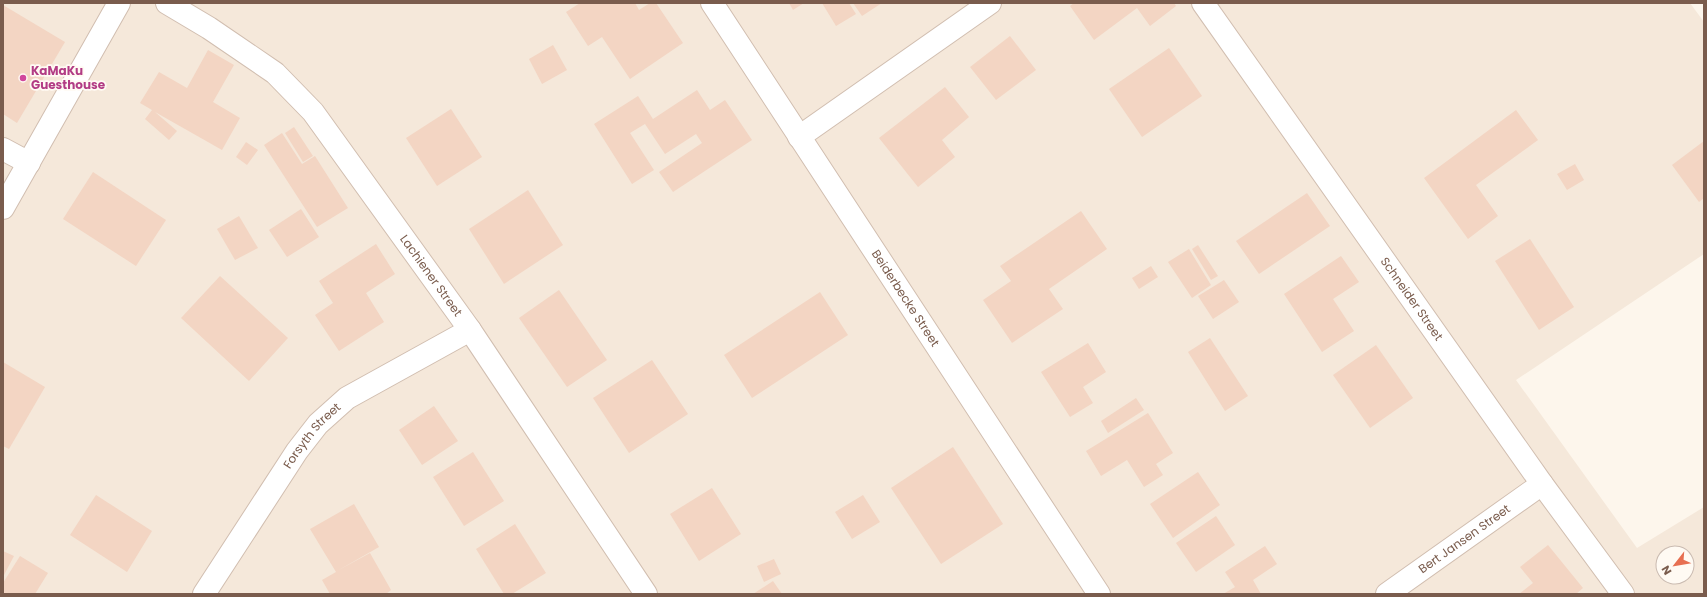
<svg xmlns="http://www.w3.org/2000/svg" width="1707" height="597" viewBox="0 0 1707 597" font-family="Poppins,sans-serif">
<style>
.residential{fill:#f5e8da;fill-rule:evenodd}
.building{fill:#f3d5c3}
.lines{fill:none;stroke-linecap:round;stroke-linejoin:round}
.street-casing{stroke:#d1beb0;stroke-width:24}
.street{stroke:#fff;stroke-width:22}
.hotel-dot{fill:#d1479c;stroke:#fffaf3;stroke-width:1.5}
.labels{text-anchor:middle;stroke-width:3.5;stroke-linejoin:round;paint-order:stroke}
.hotel-label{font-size:12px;font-weight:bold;fill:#b23c85;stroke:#fffaf3;text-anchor:start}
.street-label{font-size:12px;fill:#7a5c4d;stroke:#fffaf3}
</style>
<rect width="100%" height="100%" fill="#fdf6ec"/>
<path class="residential" d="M3,3H1690L1704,22V254L1516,380L1637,548L1704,507V594H3ZM1663,553H1687V577H1663Z"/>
<g class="building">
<path d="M580,3H635L639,10L650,3H656L683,43L630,79L602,37L588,46L566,12Z"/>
<path d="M789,3H804L793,10Z"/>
<path d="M822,3H849L856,14L836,26Z"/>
<path d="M853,3H882L862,16Z"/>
<path d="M1074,3H1174L1176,6L1150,26L1137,8L1094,40L1070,6Z"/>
<path d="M3,5L65,42L17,123L3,114Z"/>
<path d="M1010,36L1036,70L996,100L970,67Z"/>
<path d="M553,45L567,70L542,84L529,59Z"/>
<path d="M1169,48L1202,96L1142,137L1109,89Z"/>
<path d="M208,50L234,65L213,102L240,118L222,150L155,112L177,131L169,140L145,119L152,110L140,103L159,72L187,88Z"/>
<path d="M945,87L969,117L942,140L955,157L918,187L879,138Z"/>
<path d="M697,90L710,110L725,100L752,140L673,192L659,172L702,143L696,134L665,154L645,124L630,133L654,170L632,184L594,124L638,96L653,119Z"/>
<path d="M451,109L482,157L437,186L406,138Z"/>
<path d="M1516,110L1538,140L1476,185L1498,216L1468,239L1424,178Z"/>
<path d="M294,127L313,156L303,162L285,133Z"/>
<path d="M282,133L302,164L315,156L348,208L317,227L264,145Z"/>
<path d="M1704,141V198L1699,202L1672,165Z"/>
<path d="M246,142L258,150L247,165L236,157Z"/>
<path d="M1575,164L1584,180L1567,190L1557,174Z"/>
<path d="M93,172L166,220L136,266L63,219Z"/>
<path d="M528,190L563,245L504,284L469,229Z"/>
<path d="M1307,193L1330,226L1259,274L1236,241Z"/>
<path d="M301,209L319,237L287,257L269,230Z"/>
<path d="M1081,211L1107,249L1049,289L1063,309L1012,343L983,300L1011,281L1000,266Z"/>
<path d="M239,216L258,248L235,260L217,229Z"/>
<path d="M1530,239L1574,307L1539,330L1495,261Z"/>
<path d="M376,244L395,274L366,293L384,322L339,351L315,315L333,303L319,281Z"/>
<path d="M1198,245L1218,276L1211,280L1192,249Z"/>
<path d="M1189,249L1211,285L1192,298L1168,262Z"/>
<path d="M1341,256L1359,282L1333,299L1354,331L1322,352L1284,294Z"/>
<path d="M1151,266L1158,277L1139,289L1132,278Z"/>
<path d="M220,276L288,338L249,381L181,318Z"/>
<path d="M1224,280L1239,302L1213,319L1198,296Z"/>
<path d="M559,290L607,360L567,387L519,318Z"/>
<path d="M820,292L848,335L752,398L724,355Z"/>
<path d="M1210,338L1248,396L1225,411L1188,352Z"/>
<path d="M1088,343L1106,372L1083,387L1093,403L1070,417L1041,372Z"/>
<path d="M1376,345L1413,398L1370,428L1333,375Z"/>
<path d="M652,360L688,414L629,453L593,398Z"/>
<path d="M3,362L45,387L9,449L3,446Z"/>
<path d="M1136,398L1144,410L1108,433L1101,421Z"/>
<path d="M434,406L458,441L422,465L399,430Z"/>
<path d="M1148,413L1173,453L1156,464L1163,475L1144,487L1127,460L1101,476L1086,451Z"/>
<path d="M953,447L1003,524L941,564L891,488Z"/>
<path d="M473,452L504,501L464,526L433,477Z"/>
<path d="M1198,472L1220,505L1173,538L1150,504Z"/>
<path d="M712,488L741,534L699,561L670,514Z"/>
<path d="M96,495L152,531L127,572L70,535Z"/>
<path d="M863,495L880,522L852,539L835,512Z"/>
<path d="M354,504L379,547L337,571L370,553L391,590L386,594H330L322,580L336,572L310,529Z"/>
<path d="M1216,516L1235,545L1196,572L1176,543Z"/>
<path d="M515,524L546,573L512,594H504L476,549Z"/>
<path d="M1548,545L1583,588L1576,594H1519L1533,583L1520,567Z"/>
<path d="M1265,546L1277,564L1253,580L1261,594H1223L1235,587L1225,572Z"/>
<path d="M3,551L14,556L3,577Z"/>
<path d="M20,556L48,573L35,594H3V583Z"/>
<path d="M774,559L781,574L764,582L757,566Z"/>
<path d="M773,581L782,594H753Z"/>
</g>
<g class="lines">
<defs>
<g id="street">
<path id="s1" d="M167,3L209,28L275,73L313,112L470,330L646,594"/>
<path id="s2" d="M712,3L1099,594"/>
<path id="s3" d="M1203,3L1542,484L1623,594"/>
<path d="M799,137L990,3"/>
<path d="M3,149L29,163"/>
<path d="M3,208L119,3"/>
<path id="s4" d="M204,594L297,451L318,424L347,398L470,330"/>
<path id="s5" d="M1387,594L1542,484"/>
</g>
</defs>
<use href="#street" class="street-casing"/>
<use href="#street" class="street"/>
</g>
<circle class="hotel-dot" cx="23" cy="78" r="4"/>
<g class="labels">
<g class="hotel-label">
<text x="31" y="75">KaMaKu<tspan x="31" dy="14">Guesthouse</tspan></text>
</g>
<g class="street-label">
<text dy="4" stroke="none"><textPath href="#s1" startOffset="385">Lachiener Street</textPath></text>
<text dy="4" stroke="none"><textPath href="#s2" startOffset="353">Beiderbecke Street</textPath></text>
<text dy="4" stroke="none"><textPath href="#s3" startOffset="362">Schneider Street</textPath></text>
<text dy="4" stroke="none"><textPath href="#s4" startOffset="192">Forsyth Street</textPath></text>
<text dy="4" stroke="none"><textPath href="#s5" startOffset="95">Bert Jansen Street</textPath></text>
</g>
</g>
<rect width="1707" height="597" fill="none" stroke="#7a5c4d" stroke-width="8"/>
<g transform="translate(1675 565) rotate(239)"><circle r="19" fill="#fffaf3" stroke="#cabbb1"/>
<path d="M0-3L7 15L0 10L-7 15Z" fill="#e76f51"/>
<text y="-6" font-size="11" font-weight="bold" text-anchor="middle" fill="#7a5c4d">N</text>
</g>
</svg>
